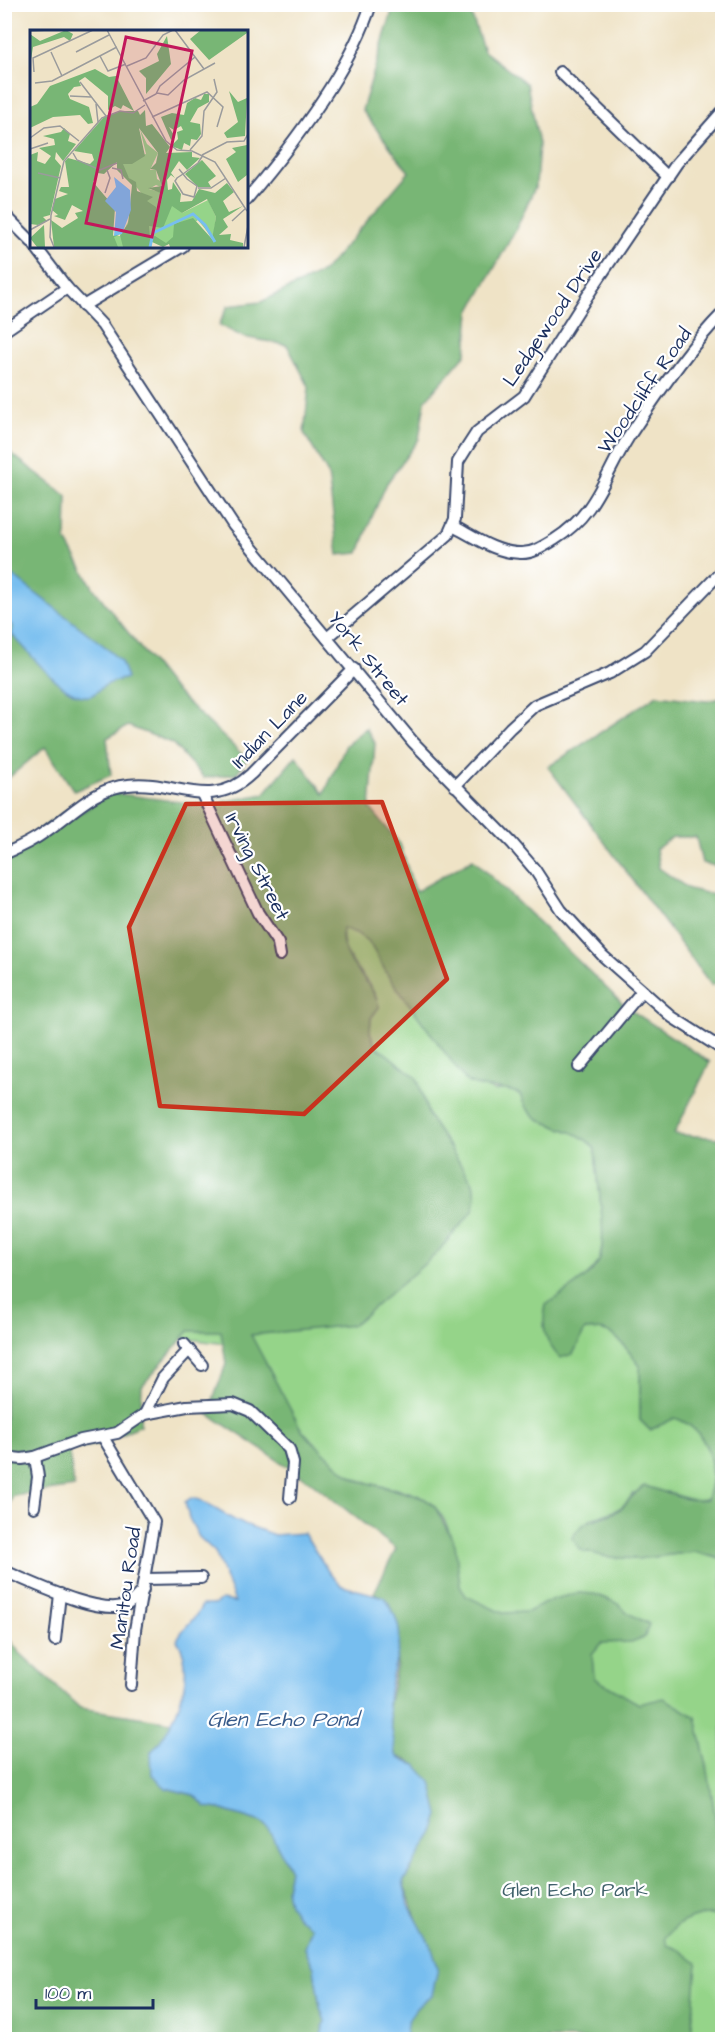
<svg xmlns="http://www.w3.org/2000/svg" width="727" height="2044" viewBox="0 0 727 2044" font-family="'Architects Daughter',sans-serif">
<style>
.green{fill:#95d489;stroke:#588274;stroke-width:1.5}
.forest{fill:#78b675;stroke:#4a726a;stroke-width:1.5}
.water{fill:#77beef;stroke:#4976a6;stroke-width:1.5}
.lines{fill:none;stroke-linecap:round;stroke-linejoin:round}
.stream{stroke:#77beef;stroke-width:2}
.minor-casing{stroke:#3b4a6e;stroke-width:14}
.minor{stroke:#fff;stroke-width:10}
.marked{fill:#c8321e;fill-opacity:0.2;stroke:#c8321e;stroke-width:4.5;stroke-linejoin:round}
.labels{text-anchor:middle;stroke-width:4.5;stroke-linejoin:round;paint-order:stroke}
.street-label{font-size:20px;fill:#1b2f5e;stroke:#fff}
.park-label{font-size:20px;fill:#40616b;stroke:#fff}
.water-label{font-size:21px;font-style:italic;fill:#375a8a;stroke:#fff}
.inset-river{fill:none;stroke:#77beef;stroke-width:3}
.inset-road{fill:none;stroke:#9a9b9c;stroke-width:1.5}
.view{fill:#c2185b;fill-opacity:0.15;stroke:#c2185b;stroke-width:3}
.inset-edge{fill:none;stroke:#1b2f5e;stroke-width:3}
</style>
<rect width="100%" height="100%" fill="#fff"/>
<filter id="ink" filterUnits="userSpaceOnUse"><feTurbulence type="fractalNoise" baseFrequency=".0167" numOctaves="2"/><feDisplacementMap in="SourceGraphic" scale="12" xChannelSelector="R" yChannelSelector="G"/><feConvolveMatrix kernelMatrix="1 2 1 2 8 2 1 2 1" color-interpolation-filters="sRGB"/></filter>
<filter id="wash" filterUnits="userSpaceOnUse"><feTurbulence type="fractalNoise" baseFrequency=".008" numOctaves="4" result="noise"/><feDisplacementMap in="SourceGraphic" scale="24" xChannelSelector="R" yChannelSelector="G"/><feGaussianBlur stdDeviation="1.35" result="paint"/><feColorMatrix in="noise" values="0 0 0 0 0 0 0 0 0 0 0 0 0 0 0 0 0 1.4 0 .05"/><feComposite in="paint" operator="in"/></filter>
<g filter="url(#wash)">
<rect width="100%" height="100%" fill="#efe3c6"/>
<path class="green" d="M118,790L184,955L473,1183L429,1117L417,1078L375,1045L370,1032L371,1018L379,1007C372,974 339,964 343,928L356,932L369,942L389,977L493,1091L507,1089L520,1094C532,1134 572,1120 595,1149L604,1235L599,1262L590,1273L573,1354L585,1330C615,1326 623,1345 640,1366V1420L650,1430L675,1417C709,1430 718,1467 707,1499L693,1501L668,1492L633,1493C623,1511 609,1513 590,1519L637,1559L694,1552L722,1559V2039H413L502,1613C491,1608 473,1605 465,1595C449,1575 462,1535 434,1506C412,1484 374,1491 349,1475C340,1469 333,1461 325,1453C291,1421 263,1382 234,1345L180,1338L4,1285L5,854L72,807Z"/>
<g class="forest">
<path d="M394,5H468L484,51L527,84L539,144L536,185L516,229L470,312L466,354L425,401L419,439L387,483L372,517L359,553L338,555L328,474L304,433L309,387L287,345L243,337L219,325L228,306L261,302L323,272L409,172L362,110Z"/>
<path d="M4,448L67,496L66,541L94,589L171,687L247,759L236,774L204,778L172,743L128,726L107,738L111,775L74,791L45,747L5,781Z"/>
<path d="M657,695L706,701L722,698V856L715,866L702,863L696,837H673L656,849L659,868L689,889L715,895L722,901V978L712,986L548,767Z"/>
<path d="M366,728L375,743L370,808L400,844L415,892L473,859L626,1007L710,1062L674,1134L718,1138L722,1133V1559L694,1552L637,1559L607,1557L580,1550L572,1538C586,1514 600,1522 620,1509C629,1502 633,1493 644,1486C666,1491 684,1503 707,1499C718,1467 709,1430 675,1418L650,1430L640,1420V1366C623,1345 615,1326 585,1330L573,1354L560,1358C545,1342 541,1327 546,1305C562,1293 585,1281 597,1265C610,1247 596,1174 595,1149C572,1120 532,1134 520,1094C502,1086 485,1092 466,1081L389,977L369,942L356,933L343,928C336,960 372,977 379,1007L371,1018L370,1032L375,1045L417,1078L429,1117L473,1183L476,1197L473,1211L435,1255L353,1325L251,1335L302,1431L346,1473L357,1480L411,1494L425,1499L435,1507L455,1544L460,1585L466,1596L502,1613L528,1612L553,1599L579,1593L594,1594L617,1603L626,1612L649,1624L645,1637L631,1642L601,1643L592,1654L594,1678L639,1704L664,1698L696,1717L708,1771L722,1860V1917C702,1911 678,1920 665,1938L667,1945L680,1950L697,1963L691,2039H406C404,2020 416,2005 432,1995V1948L421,1931L403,1882L433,1832L416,1765L396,1755L388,1707L397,1664L390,1605L384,1598L374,1593L396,1549L311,1482L208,1414L226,1364L221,1331H189L142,1386L140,1425L101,1444L69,1450L74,1487L13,1496L5,1514V861L112,793L205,805L264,794L296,756L324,794L346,745Z"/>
<path d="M4,1633L20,1653L80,1708L172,1722L162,1741L151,1752L166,1788L194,1795L206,1807L220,1809L261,1822L268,1828L290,1870L286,1889L297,1917L312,1927L305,1948L314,1968L320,2007L325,2021L320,2039H5Z"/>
</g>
<g class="water">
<path d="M13,576L103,645L121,662L127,678C120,680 111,682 104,686C99,689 95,695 89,696C63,700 30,651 12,635L13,627L5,618V589Z"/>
<path d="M191,1498L200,1500L236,1521L274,1535L304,1533L330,1574L342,1586L384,1597C416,1640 389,1660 388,1704C388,1717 395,1740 396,1755L404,1761L416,1765L431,1782L439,1815L433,1832L403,1882L409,1905L432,1948L438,1968L432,1995C416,2005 404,2020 406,2039H320L325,2021L320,2007L314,1968L305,1948L312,1927L297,1917L289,1904L286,1889L290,1870L268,1828L261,1822L220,1809L206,1807L194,1795L166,1788L152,1775L151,1752C175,1727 198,1673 177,1640C183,1626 196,1620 202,1605H215L221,1600L235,1602L215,1552L199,1537L189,1518L185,1502Z"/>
</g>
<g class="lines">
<path class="stream" d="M718,2040L722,2019"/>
</g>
</g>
<g filter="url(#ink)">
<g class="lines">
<defs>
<g id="minor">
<path d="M719,4L722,7"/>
<path d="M560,72L668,177"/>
<path d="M246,200C290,148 351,69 371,4"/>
<path d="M4,214L32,242"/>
<path d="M35,246L67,288L102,325L233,525L413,742L512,843L535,870L561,910L603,956L672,1017L722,1049"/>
<path d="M83,306L183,246"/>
<path d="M4,331L67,288"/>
<path d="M453,526C474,537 496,553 520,553C532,554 544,546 554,540C597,513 603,478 628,438C653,400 690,346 722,314"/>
<path d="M327,638L448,535L455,519L458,462L468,446L477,432L524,396L595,284L677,163L722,112"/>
<path d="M455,786L510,728L535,705L610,673L645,651L722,571"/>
<path d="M202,794L258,913L278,943L280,955"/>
<path d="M4,854C18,848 33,841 45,832C72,814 94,788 128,785C174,779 210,813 251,774L354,669"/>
<path d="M579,1067L642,991"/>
<path d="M184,1344L202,1365"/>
<path d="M145,1414L163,1378L189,1350"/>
<path d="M103,1437L154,1522L135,1630L131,1685"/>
<path d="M4,1457L22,1459L35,1457L81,1440L117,1433L145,1414L187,1406L233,1404L250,1411L289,1449L293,1463L290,1498"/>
<path d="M34,1507L38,1477L35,1457"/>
<path d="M4,1571C31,1582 99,1616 126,1605C133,1602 138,1595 143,1590"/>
<path d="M145,1579L201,1578"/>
<path d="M55,1640L60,1594"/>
</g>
</defs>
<use href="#minor" class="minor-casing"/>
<use href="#minor" class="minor"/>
</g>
</g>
<path class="marked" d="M382,802L447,979L304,1114L160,1106L129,927L186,804Z"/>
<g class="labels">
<g class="street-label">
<text transform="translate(552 317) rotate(-56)" y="7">Ledgewood Drive</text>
<text transform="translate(644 390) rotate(-55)" y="7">Woodcliff Road</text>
<text transform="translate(369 658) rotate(51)" y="7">York Street</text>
<text transform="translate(269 729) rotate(-46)" y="7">Indian Lane</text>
<text transform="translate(258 866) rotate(63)" y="7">Irving Street</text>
<text transform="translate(125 1588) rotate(-82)" y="7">Manitou Road</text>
</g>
<g class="park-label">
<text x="575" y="1896">Glen Echo Park</text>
</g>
<g class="water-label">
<text x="283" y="1726">Glen Echo Pond</text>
</g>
</g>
<g transform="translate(30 30)">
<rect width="218" height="218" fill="#efe3c6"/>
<path d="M110,99L117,114L128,123L120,140H126L127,149L132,152L131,157L126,155L119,159L141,165L152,183L178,170L186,187L183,209L168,190L136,215L120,209L118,217H68L84,206H91L112,164L86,132L116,124Z" fill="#95d489"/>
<path d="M36,0L43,4L40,11L34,7L3,17L0,36V4L10,11ZM171,0H217V3L179,30L160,9ZM137,6L141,34L116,64V48L109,41L129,31L127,24ZM65,39L79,47L86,46L104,81L93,75L91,79L85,76L78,80V66L55,47L49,51L51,56L44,57L38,64L40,69L59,77L63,93L58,94L50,85L23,87L0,98V77L7,74L20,56ZM199,61L208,72L217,68L215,106L197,108L194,103L208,92ZM174,64H179V72L168,78L160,92L170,94L171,104L167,110L161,109L160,116L154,113L152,120L141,116L148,109L147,102L153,100L151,96L144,100L139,97L145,107L141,110L131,87L142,83L154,85L157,73L165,68L171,70ZM115,80L116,96L122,94L140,117L136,123L162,122V127L170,128L157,140L149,131L141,143L145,148L141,145L137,150L138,160L142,159L143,152L151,164L150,172L162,171L169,159L185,163L197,153L204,162L193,171L199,182L213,176L193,189L198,197L189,205L201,204L200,210L213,213V217H140L139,214L133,217L122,212L121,217H93L90,205L98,194L102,155L87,140V132L74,144L68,143L63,152L85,178L83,206L87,203L89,205L84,207L88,217H24L21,190L32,198L48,188L45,183L53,181L42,175L35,190L24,186L28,185L22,180L25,169L38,164L29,161L31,157H39L35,131L38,128L60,134L64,130L62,124L44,121L74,87L91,81H108L110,85ZM109,98L128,123L126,133L120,139L126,140L132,156L118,158L133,164L127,190L126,177L117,171L123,167L107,161L106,152L99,148L93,134H102L115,126ZM177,169L186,187L182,209L163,188L144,194L143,207L136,213L125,206L120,208L119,196L133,198L142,176L152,183ZM34,98L40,104L38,111L46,114L33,131L26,122L25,129L31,136L20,185L13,187L17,191L8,195L0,194V125L8,122L7,131L15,134L21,126L9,118L25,115L24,109L13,106L31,102ZM217,115V145L208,152L196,129L206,122L202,118ZM172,130L186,146L178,152L181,157H168L155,144ZM14,195L15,217H7L0,208Z" fill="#78b675" fill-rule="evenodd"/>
<path d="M84,147L100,160L101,180L92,204L84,206L86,182L75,171L86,157Z" fill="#77beef"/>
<path class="inset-river" d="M120,217L123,203L163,184L175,195L185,212"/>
<path class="inset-road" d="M77,0L136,111L147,120L162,121L185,132L217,181M145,0L174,39M0,1L19,0M21,22L32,46M46,22L79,5M70,26L78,41L96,34M97,36L116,28L133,5L143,0M4,42L3,28L63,0M50,52L76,86M5,53L22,51L87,17M127,63L138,65L154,50L185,33M40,66L61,67M113,71L126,64L130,56L165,27M66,74L68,92M122,87L177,62L193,77L187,97M0,108L14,98L30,96L49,111M0,119L18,113M160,120L172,106L174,81L187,62L184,49M43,123L47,130L70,140L87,133M172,125L197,112L214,111L218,104M82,138L91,140L93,149M149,139L157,149L167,156L164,167L153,164L145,151L147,148L153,144L168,133L173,125M8,143L30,148M168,158H181L196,148M75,163L80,148L77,140M202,191L216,178M0,200L20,189M24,217L20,207L21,185L34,131L72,88L90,81L103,83L115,75M214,217L218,196"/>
<path class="view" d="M96,7L162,21L122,207L56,193Z"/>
<rect width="218" height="218" class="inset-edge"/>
</g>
<rect width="727" height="2044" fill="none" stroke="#fff" stroke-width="24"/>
<path d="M36 1999v9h117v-9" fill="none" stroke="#1b2f5e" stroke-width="3"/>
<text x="45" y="1999" font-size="18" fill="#1b2f5e" stroke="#ffffff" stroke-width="4.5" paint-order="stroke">100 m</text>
</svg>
